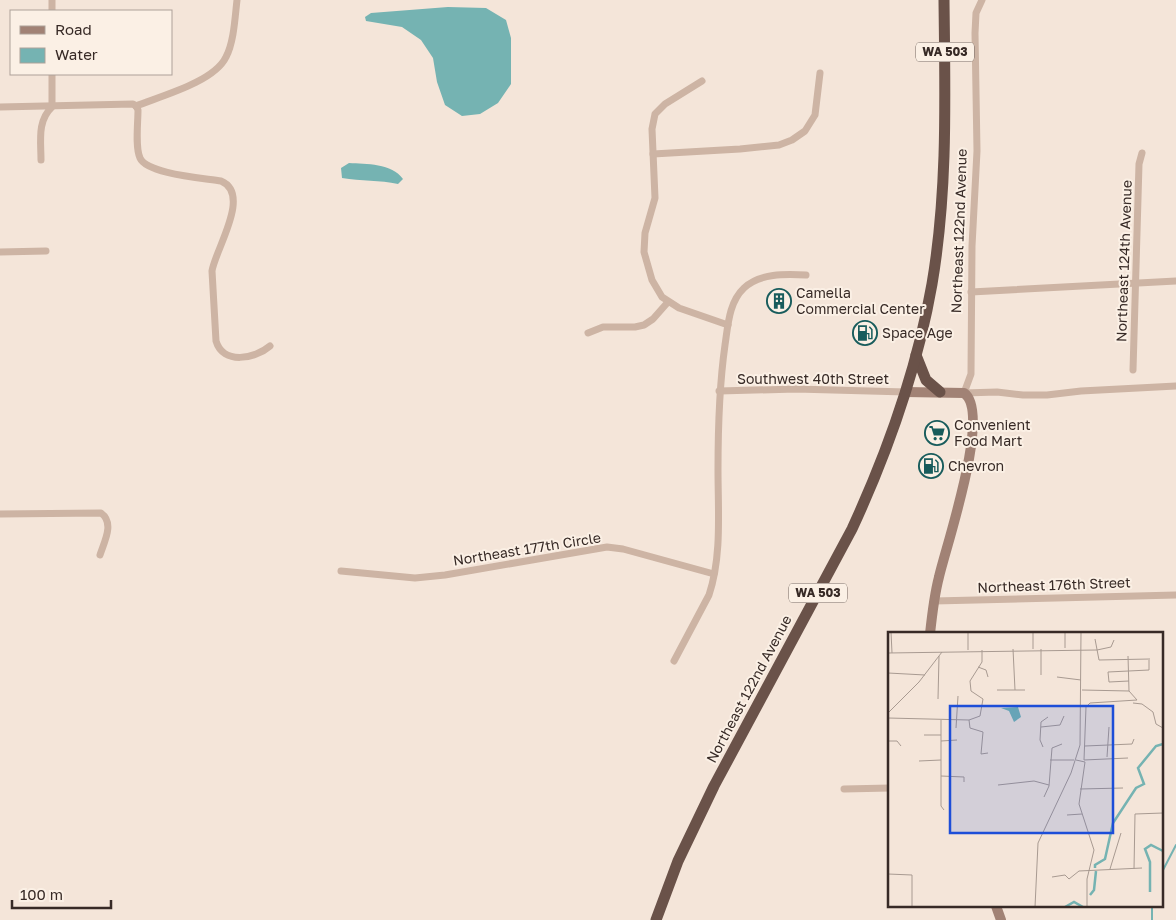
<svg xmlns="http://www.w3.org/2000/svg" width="1176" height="920" viewBox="0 0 1176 920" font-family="'Golos Text',sans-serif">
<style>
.water{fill:#75b3b2}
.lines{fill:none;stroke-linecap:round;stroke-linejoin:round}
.stream{stroke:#75b3b2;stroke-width:2}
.minor{stroke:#cdb4a4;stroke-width:7}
.secondary{stroke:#a18275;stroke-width:10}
.trunk{stroke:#6a5249;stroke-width:11}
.labels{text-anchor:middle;stroke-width:4;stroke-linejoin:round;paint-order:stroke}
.shield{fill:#fbf0e5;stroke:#72655f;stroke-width:1}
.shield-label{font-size:12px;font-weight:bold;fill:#372a26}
.street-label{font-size:14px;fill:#372a26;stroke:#fbf0e5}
.poi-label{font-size:14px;fill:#372a26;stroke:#fbf0e5;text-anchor:start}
.inset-river{fill:none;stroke:#75b3b2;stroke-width:2.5}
.inset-road{fill:none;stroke:#a89a91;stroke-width:1}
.view{fill:#1d4ed8;fill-opacity:0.15;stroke:#1d4ed8;stroke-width:2.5}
.inset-edge{fill:none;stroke:#372a26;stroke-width:2.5}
</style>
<rect width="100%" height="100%" fill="#f4e5d9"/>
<g class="water">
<path d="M448,7L486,8L506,20L511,38V84L498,103L480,114L462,116L445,105L437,82L433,58L421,40L402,27L366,21L365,17L371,13Z"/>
<path d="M349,163C366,164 392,163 403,179L398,184C380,180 361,181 342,178L341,168Z"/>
</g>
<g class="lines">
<g class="stream">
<path d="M1162,872L1176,845"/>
<path d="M1152,920V906"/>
</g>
<g class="minor">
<path d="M982,0L976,13L975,33L977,151L972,246L971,374L964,393L997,392L1023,395H1047L1081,391L1176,386"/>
<path d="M52,11V0"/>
<path d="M702,81L665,104L655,114L652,129L655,198L645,233L644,252L652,280L662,297L679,308L728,325"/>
<path d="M136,106L138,110C138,123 135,147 140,158C147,174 204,178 221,181C252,194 215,250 212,271L216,341C223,365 255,359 270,346"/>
<path d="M136,106C161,96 214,82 226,57C234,42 235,17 237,0"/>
<path d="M0,107L133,104L136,106"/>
<path d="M653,154L740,149L779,145L792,140L805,131L815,115L820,73"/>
<path d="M41,160C41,141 37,121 52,107V74"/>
<path d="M0,252L46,251"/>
<path d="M971,292L1176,281"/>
<path d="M588,333L603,327H635L644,325L653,319L668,302"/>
<path d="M1133,370L1139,164L1142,153"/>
<path d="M719,391L796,389L906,392"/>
<path d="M0,514L101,513C115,523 104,542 100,555"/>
<path d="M341,571L415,578L445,575L607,547L623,549L714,574"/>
<path d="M934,601L1176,595"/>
<path d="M674,661L709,595C722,556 718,511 718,470C718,428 719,387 725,345C728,325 729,302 744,288C760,273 785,274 806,275"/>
<path d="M844,789L890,788"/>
</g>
<g class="secondary">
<path d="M906,392L964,393C992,412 946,546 939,577C934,596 932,615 930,634"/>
<path d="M996,906L1001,920"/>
</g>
<g class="trunk">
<path d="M916,355L926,380L940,392"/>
<path d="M656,920L678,861L714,786L852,529C888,451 917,370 932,284C948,190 945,95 944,0"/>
</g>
</g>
<defs>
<symbol id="building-ring" viewBox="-11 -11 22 22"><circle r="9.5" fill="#fbf0e5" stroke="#185c5c" stroke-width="1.5"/><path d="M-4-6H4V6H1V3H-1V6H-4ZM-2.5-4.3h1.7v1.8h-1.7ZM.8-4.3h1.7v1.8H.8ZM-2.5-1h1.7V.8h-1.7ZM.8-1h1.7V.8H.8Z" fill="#185c5c"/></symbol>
<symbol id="fuel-ring" viewBox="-11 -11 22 22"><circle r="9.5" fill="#fbf0e5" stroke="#185c5c" stroke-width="1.5"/><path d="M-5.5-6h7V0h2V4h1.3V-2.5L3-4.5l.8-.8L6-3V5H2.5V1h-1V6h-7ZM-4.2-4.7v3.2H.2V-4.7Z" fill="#185c5c"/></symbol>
<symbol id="supermarket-ring" viewBox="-11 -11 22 22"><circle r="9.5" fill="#fbf0e5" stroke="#185c5c" stroke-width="1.5"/><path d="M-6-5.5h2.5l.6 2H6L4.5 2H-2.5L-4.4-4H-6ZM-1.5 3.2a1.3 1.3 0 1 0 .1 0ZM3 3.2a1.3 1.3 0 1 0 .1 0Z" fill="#185c5c"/></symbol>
</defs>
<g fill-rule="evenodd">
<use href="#building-ring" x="765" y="287" width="28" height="28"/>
<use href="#fuel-ring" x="851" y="319" width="28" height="28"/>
<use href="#supermarket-ring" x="923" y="419" width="28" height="28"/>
<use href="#fuel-ring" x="917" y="452" width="28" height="28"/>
</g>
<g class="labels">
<g class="shield">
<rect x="916" y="42.5" width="58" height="19" rx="4"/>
<rect x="789" y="583.5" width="58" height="19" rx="4"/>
</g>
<g class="shield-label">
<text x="945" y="56">WA 503</text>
<text x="818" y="597">WA 503</text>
</g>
<g class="street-label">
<text transform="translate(959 231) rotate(-88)" y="5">Northeast 122nd Avenue</text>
<text transform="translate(1124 261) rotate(-88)" y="5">Northeast 124th Avenue</text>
<text x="813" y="384">Southwest 40th Street</text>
<text transform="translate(527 549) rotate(-9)" y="5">Northeast 177th Circle</text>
<text transform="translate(1054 585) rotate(-2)" y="5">Northeast 176th Street</text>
<text transform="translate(749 689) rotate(-62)" y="5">Northeast 122nd Avenue</text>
</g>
<g class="poi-label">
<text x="796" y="298">Camella<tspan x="796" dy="16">Commercial Center</tspan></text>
<text x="882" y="338">Space Age</text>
<text x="954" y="430">Convenient<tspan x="954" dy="16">Food Mart</tspan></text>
<text x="948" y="471">Chevron</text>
</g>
</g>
<g transform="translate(888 632)">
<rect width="275" height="275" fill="#f4e5d9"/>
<path d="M130,75L133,85L126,90L121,79L113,76Z" fill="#75b3b2"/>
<path class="inset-river" d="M207,236V233L217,227L225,191L248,156L256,152L250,136L268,114L275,112M262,260V230L257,217L263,213L275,219M202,263L206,258L208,239M177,275L186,270L195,275"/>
<path class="inset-road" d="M3,0L4,21M80,0V18M207,7L211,28L262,27M177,16V0M125,17L127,58M145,17V0M153,17V43M0,21L209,18L223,15L226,8M240,24L241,59M90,35L98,38L100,45M0,41L37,43M169,45L193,48M241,49L221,50L220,40L261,38V28M109,58H137M194,58L241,59L249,68M50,67L51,24M245,71L254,72L265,80L268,92L275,96M0,81L31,50L54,20M0,86L81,88L92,84L95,67L83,59L82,49L94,30V18M53,88V174L56,178M81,88L82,96L95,100L93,122L100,121M153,95L172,93L176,84M68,96L70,64M36,103H53M0,109H9L13,114M53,109L69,108M197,114L244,112L246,107M155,115L152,108L153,90L160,85M219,125L221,95M240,126L196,128L198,75L202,71L249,68M162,128H186M188,128L197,130L191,172L206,218L199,247V275M31,129L53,128M53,144L76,145V150M110,153L146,149L161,153M192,157L235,156M156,165L161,154L164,116L174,112M179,183L194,182M222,237L233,201M246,237L247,182L275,181M0,242L24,243V275M164,245L177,243L181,247L191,239L254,236M147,275L150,211L183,141L192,113L193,0"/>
<path class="view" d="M62,74H225V201H62Z"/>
<rect width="275" height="275" class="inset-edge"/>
</g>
<rect x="10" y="10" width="162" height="65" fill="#fbf0e5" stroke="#ada199"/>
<rect x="20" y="26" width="25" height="8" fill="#a18275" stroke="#ada199"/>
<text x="55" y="35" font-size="15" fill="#372a26">Road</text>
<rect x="20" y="48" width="25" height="15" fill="#75b3b2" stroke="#ada199"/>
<text x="55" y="60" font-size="15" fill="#372a26">Water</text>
<path d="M12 900v8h99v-8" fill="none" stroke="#372a26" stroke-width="2.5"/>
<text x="20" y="900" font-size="15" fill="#372a26" stroke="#fbf0e5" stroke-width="4" paint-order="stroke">100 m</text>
</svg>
